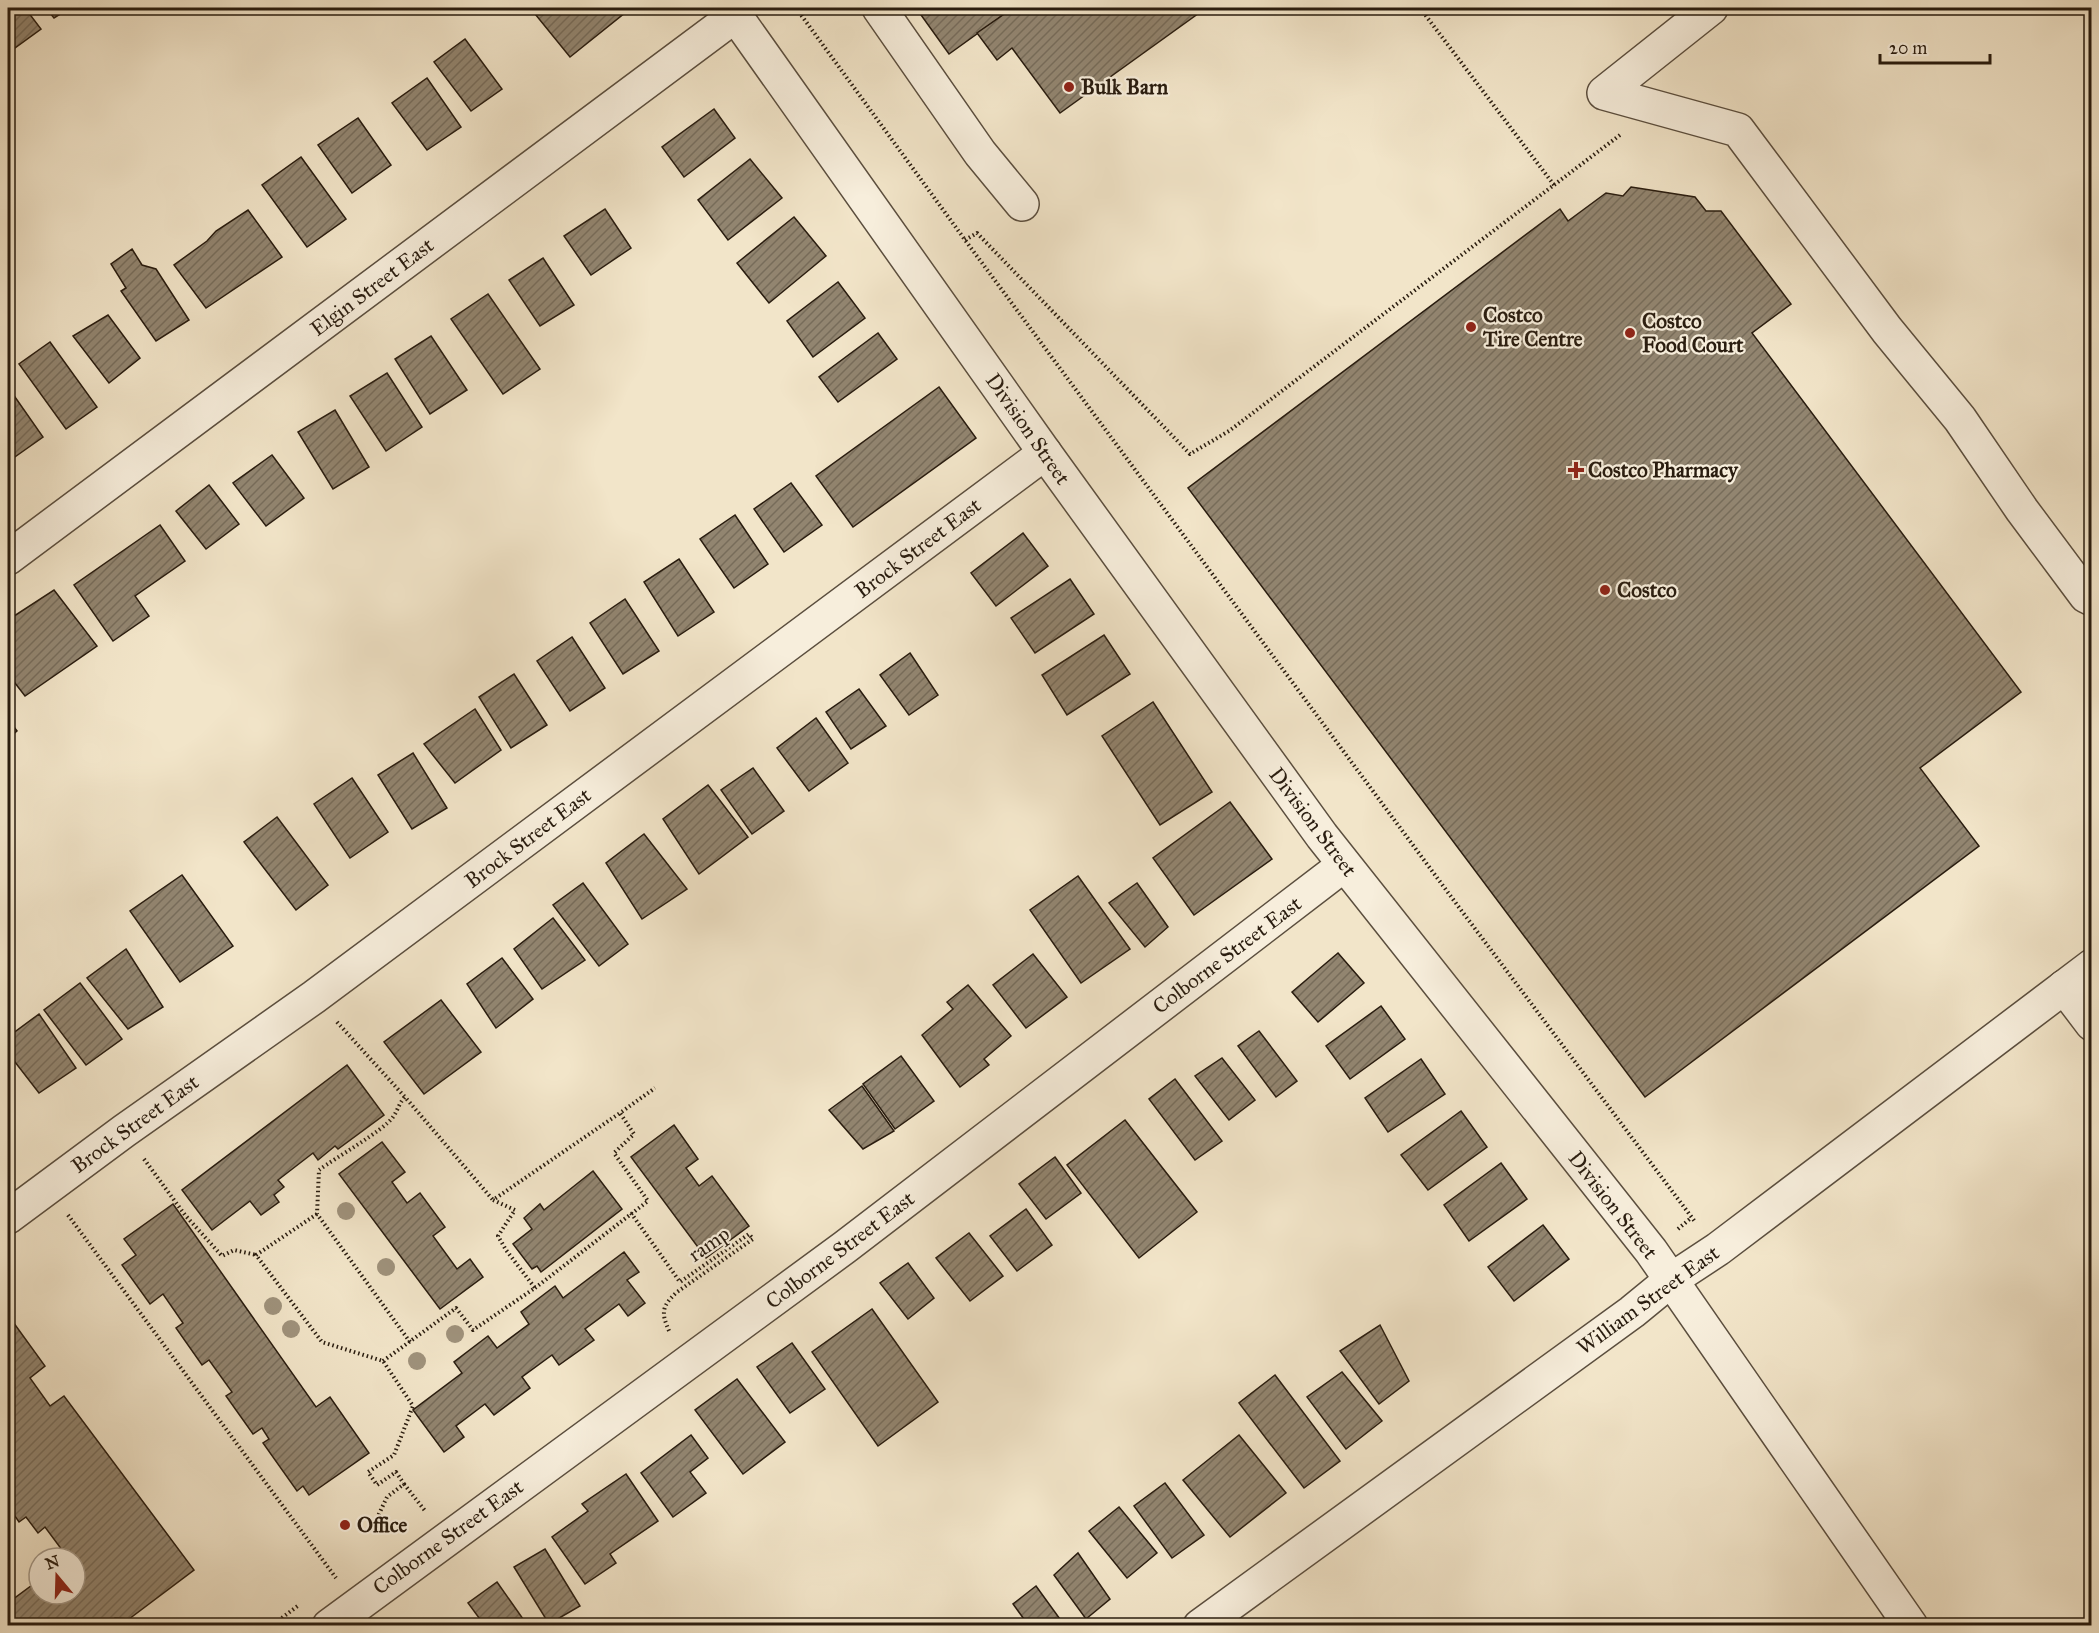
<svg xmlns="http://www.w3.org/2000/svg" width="2099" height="1633" viewBox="0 0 2099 1633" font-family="'IM FELL Great Primer',serif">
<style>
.building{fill:url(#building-hatch);stroke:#291c0f;stroke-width:1.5}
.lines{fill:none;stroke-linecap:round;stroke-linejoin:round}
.minor-casing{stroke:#5b4e3e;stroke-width:36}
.path{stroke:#291c0f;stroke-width:4;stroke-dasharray:1.5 3;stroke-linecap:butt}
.minor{stroke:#f7eedc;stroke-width:33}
.tree{fill:#9f927c}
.poi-dot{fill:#8f2418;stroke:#f7eedc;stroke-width:2}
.labels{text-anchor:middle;stroke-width:4.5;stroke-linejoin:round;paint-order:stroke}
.poi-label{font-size:21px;font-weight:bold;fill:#291c0f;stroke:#f7eedc;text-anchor:start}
.street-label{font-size:21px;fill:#291c0f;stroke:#f7eedc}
</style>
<defs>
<pattern id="building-hatch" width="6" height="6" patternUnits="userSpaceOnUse" patternTransform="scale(1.5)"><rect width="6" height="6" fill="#928570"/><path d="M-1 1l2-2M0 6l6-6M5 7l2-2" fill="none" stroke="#776c5a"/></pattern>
</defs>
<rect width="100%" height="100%" fill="#f2e5c9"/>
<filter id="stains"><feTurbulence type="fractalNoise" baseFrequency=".00333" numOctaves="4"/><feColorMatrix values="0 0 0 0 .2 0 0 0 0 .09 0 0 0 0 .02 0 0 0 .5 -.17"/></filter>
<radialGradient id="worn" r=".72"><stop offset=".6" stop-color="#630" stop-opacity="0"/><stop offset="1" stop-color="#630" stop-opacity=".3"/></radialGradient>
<g class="building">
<path d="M8,8H25L41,29L8,53Z"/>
<path d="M46,8H70L54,18Z"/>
<path d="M533,8H623L626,12L570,57L531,9Z"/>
<path d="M916,8H1013L949,54Z"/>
<path d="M1013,8H1206L1060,113L1012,48L997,60L977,33Z"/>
<path d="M465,39L502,89L471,111L434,62Z"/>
<path d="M427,78L461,127L427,150L392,103Z"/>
<path d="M714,109L735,138L684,177L662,147Z"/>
<path d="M358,118L391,165L352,193L318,145Z"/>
<path d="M301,157L346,219L307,247L262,185Z"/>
<path d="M750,159L782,198L728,240L698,200Z"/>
<path d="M1631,187L1695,197L1706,211H1721L1791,304L1752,333L2021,692L1920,768L1979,846L1645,1097L1188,488L1560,209L1568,221L1606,193L1623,196Z"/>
<path d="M605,209L631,248L591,275L564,236Z"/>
<path d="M248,210L282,257L206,308L174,265L207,241L216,231Z"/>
<path d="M794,217L826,256L769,303L737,263Z"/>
<path d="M132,249L142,265L156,269L189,320L156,341L121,291L126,288L111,264Z"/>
<path d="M543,258L574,305L540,326L509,280Z"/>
<path d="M838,282L865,318L813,357L787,321Z"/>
<path d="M488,294L540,369L503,394L451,319Z"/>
<path d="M108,315L140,358L109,383L73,336Z"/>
<path d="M878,333L897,359L838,402L819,377Z"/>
<path d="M431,336L467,390L430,414L395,359Z"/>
<path d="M50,342L97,407L66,429L19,364Z"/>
<path d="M387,373L422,427L386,451L350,396Z"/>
<path d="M8,387L43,437L12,459L8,452Z"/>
<path d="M939,387L976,438L853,527L816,476Z"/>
<path d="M335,410L369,467L333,489L298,432Z"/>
<path d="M272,455L304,498L266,526L233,483Z"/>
<path d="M791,483L822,525L784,552L754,509Z"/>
<path d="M209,485L239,524L206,549L176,511Z"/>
<path d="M735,515L768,564L734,588L700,539Z"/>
<path d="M160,525L185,561L135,596L149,616L113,641L74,585Z"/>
<path d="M1023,533L1048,566L996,606L971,573Z"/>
<path d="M679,559L714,612L678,636L644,582Z"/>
<path d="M1070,579L1094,614L1035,653L1011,618Z"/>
<path d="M54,590L97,646L25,696L8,674V620Z"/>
<path d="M625,599L659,651L623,674L590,623Z"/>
<path d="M1104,635L1130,674L1067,715L1042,675Z"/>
<path d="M572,637L605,688L570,711L537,661Z"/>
<path d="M910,653L938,695L909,715L880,675Z"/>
<path d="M514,674L547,725L511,748L479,697Z"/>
<path d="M859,689L886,726L851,749L826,712Z"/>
<path d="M1153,702L1212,792L1160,825L1102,736Z"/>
<path d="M475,709L501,750L455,783L424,744Z"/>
<path d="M816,718L848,763L809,791L777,748Z"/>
<path d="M8,719L17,731L8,739Z"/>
<path d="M413,753L447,808L412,829L378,775Z"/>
<path d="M753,768L784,811L752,834L721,790Z"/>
<path d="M352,778L388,832L350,858L314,804Z"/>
<path d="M708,785L748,837L699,874L663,819Z"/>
<path d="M1230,802L1272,859L1194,915L1153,858Z"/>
<path d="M277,817L328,885L296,910L244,842Z"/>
<path d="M644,834L687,889L642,919L606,863Z"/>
<path d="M182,875L233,946L180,982L130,911Z"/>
<path d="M1078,876L1130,949L1081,983L1030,910Z"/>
<path d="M583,883L628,944L599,966L553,905Z"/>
<path d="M1137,883L1168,927L1145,947L1109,903Z"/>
<path d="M553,918L585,960L542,989L514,949Z"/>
<path d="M126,949L163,1007L128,1029L87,978Z"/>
<path d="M1338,953L1364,983L1318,1022L1292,992Z"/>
<path d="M1033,954L1067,997L1026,1028L993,985Z"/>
<path d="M502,958L533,999L496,1028L467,984Z"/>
<path d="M80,983L122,1039L86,1065L44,1010Z"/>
<path d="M968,985L1011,1036L984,1059L989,1065L960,1087L922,1035L953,1009L947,1002Z"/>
<path d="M441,1000L481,1052L424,1094L384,1042Z"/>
<path d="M1381,1006L1405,1039L1350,1079L1326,1046Z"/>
<path d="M39,1014L76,1068L39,1093L8,1053V1037Z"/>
<path d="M1259,1031L1297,1081L1276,1097L1238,1046Z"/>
<path d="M901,1056L934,1101L895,1129L863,1084Z"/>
<path d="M1222,1058L1255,1100L1229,1120L1195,1076Z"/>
<path d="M1421,1059L1445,1094L1388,1132L1365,1098Z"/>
<path d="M347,1065L384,1115L338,1149L335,1146L318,1160L313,1153L278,1180L284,1187L274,1195L279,1202L261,1215L250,1201L212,1230L182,1190Z"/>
<path d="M1175,1079L1222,1141L1195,1160L1149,1099Z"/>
<path d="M862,1086L894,1131L863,1149L829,1110Z"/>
<path d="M1461,1111L1487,1147L1428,1190L1401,1155Z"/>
<path d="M1125,1120L1197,1212L1139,1258L1067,1165Z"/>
<path d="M674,1125L698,1159L686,1168L699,1186L712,1176L749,1226L706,1258L631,1157Z"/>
<path d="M382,1142L405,1172L392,1182L407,1203L420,1193L445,1227L433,1236L457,1269L470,1259L483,1277L440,1309L339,1174Z"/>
<path d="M1055,1157L1081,1193L1046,1219L1019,1184Z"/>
<path d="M1501,1163L1527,1199L1469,1241L1444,1205Z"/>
<path d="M593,1171L622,1209L541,1272L537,1266L532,1269L513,1244L532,1229L524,1218L540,1204L544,1210Z"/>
<path d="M173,1204L316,1407L330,1397L369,1453L309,1495L303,1486L297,1491L263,1443L269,1439L262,1428L253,1434L226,1396L232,1392L209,1360L202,1365L176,1328L183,1323L163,1294L150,1304L122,1265L136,1255L124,1239Z"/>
<path d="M1026,1209L1052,1245L1017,1271L990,1236Z"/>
<path d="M1543,1225L1569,1259L1514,1301L1488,1267Z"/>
<path d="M969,1233L1003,1276L970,1301L936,1258Z"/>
<path d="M624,1252L639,1272L627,1280L645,1303L628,1316L619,1304L585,1329L594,1340L559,1365L552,1355L522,1377L530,1388L494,1415L485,1404L456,1426L464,1437L444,1452L413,1410L462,1373L454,1362L488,1336L497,1348L529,1324L521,1312L555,1286L563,1298Z"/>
<path d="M908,1263L934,1298L908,1319L880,1283Z"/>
<path d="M872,1309L938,1402L878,1446L812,1352Z"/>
<path d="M8,1315L45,1366L30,1378L50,1406L64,1396L194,1570L129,1619L115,1618L104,1626H8V1603L39,1580V1594H51L57,1603L65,1597L63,1594H75V1571L77,1570L75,1558H68L45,1527L38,1533L26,1517L19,1522L8,1506V1487L12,1484L8,1478Z"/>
<path d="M1380,1325L1409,1381L1379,1404L1340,1351Z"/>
<path d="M792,1343L825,1389L790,1413L757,1367Z"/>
<path d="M1342,1372L1382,1421L1346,1449L1307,1397Z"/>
<path d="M1275,1375L1340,1461L1304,1488L1239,1403Z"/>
<path d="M737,1379L785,1442L743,1474L695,1410Z"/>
<path d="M691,1435L708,1458L690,1472L706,1493L673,1517L641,1473Z"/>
<path d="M1239,1435L1286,1493L1230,1537L1183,1480Z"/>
<path d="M626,1474L658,1521L610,1554L616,1563L585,1584L552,1537L588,1511L582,1504Z"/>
<path d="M1165,1483L1204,1535L1172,1558L1134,1506Z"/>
<path d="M1119,1507L1157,1553L1127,1578L1089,1531Z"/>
<path d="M545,1549L580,1606L549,1624L514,1567Z"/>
<path d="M1078,1553L1110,1599L1086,1619L1054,1575Z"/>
<path d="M497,1582L528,1626H485L468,1603Z"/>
<path d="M1036,1586L1065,1626H1029L1013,1604Z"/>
</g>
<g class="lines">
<defs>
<g id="minor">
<path d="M730,8L1045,453L1322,836L1651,1251L1911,1626"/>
<path d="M879,8L980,153L1022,204"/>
<path d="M1711,8L1604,93L1738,130L1887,330L1960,419L2022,510L2086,596L2092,599"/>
<path d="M8,558L736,15"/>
<path d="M2064,987L2092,1024"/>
<path d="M8,1217L124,1131L314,997L1045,453"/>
<path d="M329,1626L845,1247L1344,865"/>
<path d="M1200,1626L1632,1312L1671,1280L1718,1249L2092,966"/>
</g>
</defs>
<use href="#minor" class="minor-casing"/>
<g class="path">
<path d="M796,8L968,244L1458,906L1696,1223"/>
<path d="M1420,8L1554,185"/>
<path d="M965,240L977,233L1190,454L1229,431L1620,135"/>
<path d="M337,1022L405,1097"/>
<path d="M144,1159L185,1215L222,1256L234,1250L256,1255"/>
<path d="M631,1213L680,1282L749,1234L753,1239L677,1292C661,1307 661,1313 670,1333"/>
<path d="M317,1214L256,1255L322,1342L383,1361L413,1406L394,1455L368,1472L377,1485L396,1472L404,1484L387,1497L378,1516"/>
<path d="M68,1215L336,1578"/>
<path d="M1678,1229L1691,1218"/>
<path d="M535,1288L648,1201L614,1153L634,1134L620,1113L655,1088"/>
<path d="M410,1342L317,1214L319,1170C335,1158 383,1131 393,1117C398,1110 399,1103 405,1097L493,1200"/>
<path d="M383,1361L456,1308L473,1330L535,1288L506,1250L498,1236L515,1210L493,1200L620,1113"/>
<path d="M404,1484L426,1512"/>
<path d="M271,1626L299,1605"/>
</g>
<use href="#minor" class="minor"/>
</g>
<g class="tree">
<circle cx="346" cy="1211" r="9"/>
<circle cx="386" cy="1267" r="9"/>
<circle cx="273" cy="1306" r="9"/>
<circle cx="291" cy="1329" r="9"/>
<circle cx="455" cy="1334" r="9"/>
<circle cx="417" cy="1361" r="9"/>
</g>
<g class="poi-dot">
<circle cx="1069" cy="87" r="6"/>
<circle cx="1471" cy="327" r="6"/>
<circle cx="1630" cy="333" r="6"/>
<path d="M1573 461h6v6h6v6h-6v6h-6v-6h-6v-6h6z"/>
<circle cx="1605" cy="590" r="6"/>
<circle cx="345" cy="1525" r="6"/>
</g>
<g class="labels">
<g class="poi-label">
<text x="1081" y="94">Bulk Barn</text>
<text x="1483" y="322">Costco<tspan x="1483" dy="24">Tire Centre</tspan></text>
<text x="1642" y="328">Costco<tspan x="1642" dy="24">Food Court</tspan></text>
<text x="1588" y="477">Costco Pharmacy</text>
<text x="1617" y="597">Costco</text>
<text x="357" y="1532">Office</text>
</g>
<g class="street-label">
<text transform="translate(372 287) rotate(-37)" y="7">Elgin Street East</text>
<text transform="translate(1028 429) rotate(55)" y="7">Division Street</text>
<text transform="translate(918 548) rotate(-37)" y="7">Brock Street East</text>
<text transform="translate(1313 822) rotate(53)" y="7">Division Street</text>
<text transform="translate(528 838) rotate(-37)" y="7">Brock Street East</text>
<text transform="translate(1227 955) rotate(-37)" y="7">Colborne Street East</text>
<text transform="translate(135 1124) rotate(-36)" y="7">Brock Street East</text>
<text transform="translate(1613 1205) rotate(52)" y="7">Division Street</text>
<text transform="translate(709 1244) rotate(-35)" y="7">ramp</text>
<text transform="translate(840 1250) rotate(-37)" y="7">Colborne Street East</text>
<text transform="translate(1648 1300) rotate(-36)" y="7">William Street East</text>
<text transform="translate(448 1537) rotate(-36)" y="7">Colborne Street East</text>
</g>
</g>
<rect width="2099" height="1633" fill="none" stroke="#f2e5c9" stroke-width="30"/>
<rect x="9" y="9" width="2081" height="1615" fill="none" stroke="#291c0f" stroke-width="3"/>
<rect x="15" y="15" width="2069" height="1603" fill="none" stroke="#291c0f" stroke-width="1.5"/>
<g transform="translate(57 1576) rotate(341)"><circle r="28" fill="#f7eedc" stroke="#a59a8a" stroke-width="1.5"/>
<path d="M0-4.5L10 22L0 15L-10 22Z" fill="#8f2418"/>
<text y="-9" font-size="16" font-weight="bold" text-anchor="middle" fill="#291c0f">N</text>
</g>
<path d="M1880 54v9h110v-9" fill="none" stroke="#291c0f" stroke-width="3"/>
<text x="1889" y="54" font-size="18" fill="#291c0f" stroke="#f7eedc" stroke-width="4.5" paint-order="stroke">20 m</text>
<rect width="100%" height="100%" filter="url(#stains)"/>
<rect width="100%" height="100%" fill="url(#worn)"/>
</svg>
